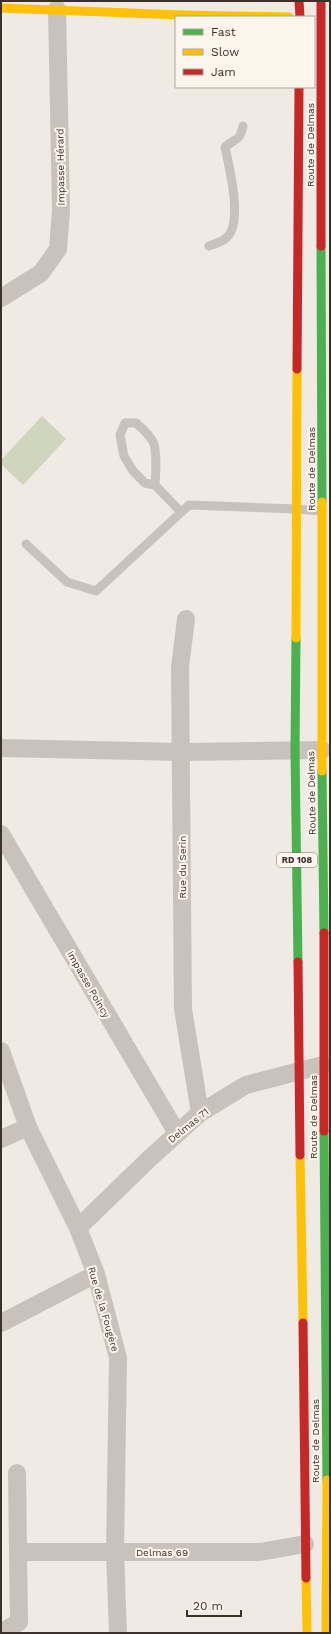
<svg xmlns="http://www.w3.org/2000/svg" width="331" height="1634" viewBox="0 0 331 1634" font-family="'Work Sans',sans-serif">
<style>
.green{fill:#d0d5be}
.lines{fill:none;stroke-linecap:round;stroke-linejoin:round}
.lane{stroke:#c9c2bc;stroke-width:9}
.street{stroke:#c9c2bc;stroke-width:18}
.fast{stroke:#4caf50;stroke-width:9}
.slow{stroke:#ffc107;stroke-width:9}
.jam{stroke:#c62828;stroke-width:9}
.labels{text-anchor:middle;stroke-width:4;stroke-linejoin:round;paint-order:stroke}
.shield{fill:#fbf5ec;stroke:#756b64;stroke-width:1}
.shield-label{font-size:9px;font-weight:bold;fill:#3b302a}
.street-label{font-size:10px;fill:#3b302a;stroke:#fbf5ec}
</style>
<rect width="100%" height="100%" fill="#efeae4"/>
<path class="green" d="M42,416L66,439L23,485L1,464V460Z"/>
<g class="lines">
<g class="lane">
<path d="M209,246C214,244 222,242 226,238C244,224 229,167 225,147C235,138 240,142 243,126"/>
<path d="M155,485L145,483L133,471L124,456L120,435L125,423H136C142,428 151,436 154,444C157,457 156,472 155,485L181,512"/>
<path d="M26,544L67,582L96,591L189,505L296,509L322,511"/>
</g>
<g class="street">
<path d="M1,298L41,273L58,249L61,211L57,9"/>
<path d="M186,619L180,667L183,1009L200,1113"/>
<path d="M1,748L182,752L322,750"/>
<path d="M1,834L177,1133"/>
<path d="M1,1051L28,1127L78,1228L96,1274L118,1358L115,1552L118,1633"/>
<path d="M1,1139L28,1127"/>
<path d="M78,1228L149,1159L200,1113L246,1085L323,1065"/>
<path d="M1,1323L96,1274"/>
<path d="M17,1473L18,1552"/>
<path d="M1,1633L19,1622L18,1552H260L305,1544"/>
</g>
<g class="fast">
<path d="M321,246L322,502"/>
<path d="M296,638L295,751L298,962"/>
<path d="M322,771L324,933"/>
<path d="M324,1131L327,1480"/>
</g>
<g class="slow">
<path d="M1,8L182,15L289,17"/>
<path d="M322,502V771"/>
<path d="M296,638L297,369"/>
<path d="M300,1155L303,1323"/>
<path d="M306,1578L307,1633"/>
<path d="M326,1633L327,1480"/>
</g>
<g class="jam">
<path d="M299,1L300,17"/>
<path d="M321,1V246"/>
<path d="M297,369L299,87"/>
<path d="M298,962L300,1155"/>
<path d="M324,1131V933"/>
<path d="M303,1323L306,1578"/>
</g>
</g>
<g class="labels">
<rect class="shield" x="277" y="853" width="40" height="14" rx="3"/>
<g class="shield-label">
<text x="297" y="863">RD 108</text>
</g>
<g class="street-label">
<text transform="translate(310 145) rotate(-90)" y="4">Route de Delmas</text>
<text transform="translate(60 167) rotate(-91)" y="4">Impasse Hérard</text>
<text transform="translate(311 469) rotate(-90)" y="4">Route de Delmas</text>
<text transform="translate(311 793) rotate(-91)" y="4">Route de Delmas</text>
<text transform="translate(182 867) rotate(-90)" y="4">Rue du Serin</text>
<text transform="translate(89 984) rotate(60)" y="4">Impasse Poincy</text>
<text transform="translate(313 1117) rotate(-90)" y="4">Route de Delmas</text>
<text transform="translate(188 1125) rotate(-39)" y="4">Delmas 71</text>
<text transform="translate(104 1309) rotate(74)" y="4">Rue de la Fougère</text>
<text transform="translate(315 1441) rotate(-90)" y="4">Route de Delmas</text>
<text x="162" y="1556">Delmas 69</text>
</g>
</g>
<rect width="331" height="1634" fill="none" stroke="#3b302a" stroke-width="4"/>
<rect x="175" y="16" width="140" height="72" fill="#fbf5ec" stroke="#aea69e"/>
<rect x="183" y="29" width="20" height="6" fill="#4caf50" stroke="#aea69e"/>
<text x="211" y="36" font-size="12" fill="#3b302a">Fast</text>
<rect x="183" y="49" width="20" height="6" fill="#ffc107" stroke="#aea69e"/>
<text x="211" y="56" font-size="12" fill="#3b302a">Slow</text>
<rect x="183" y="69" width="20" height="6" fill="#c62828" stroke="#aea69e"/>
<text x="211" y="76" font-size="12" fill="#3b302a">Jam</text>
<path d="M187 1610v6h54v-6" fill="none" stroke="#3b302a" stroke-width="2"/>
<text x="193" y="1610" font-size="12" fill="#3b302a" stroke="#fbf5ec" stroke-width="3" paint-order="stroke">20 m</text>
</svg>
